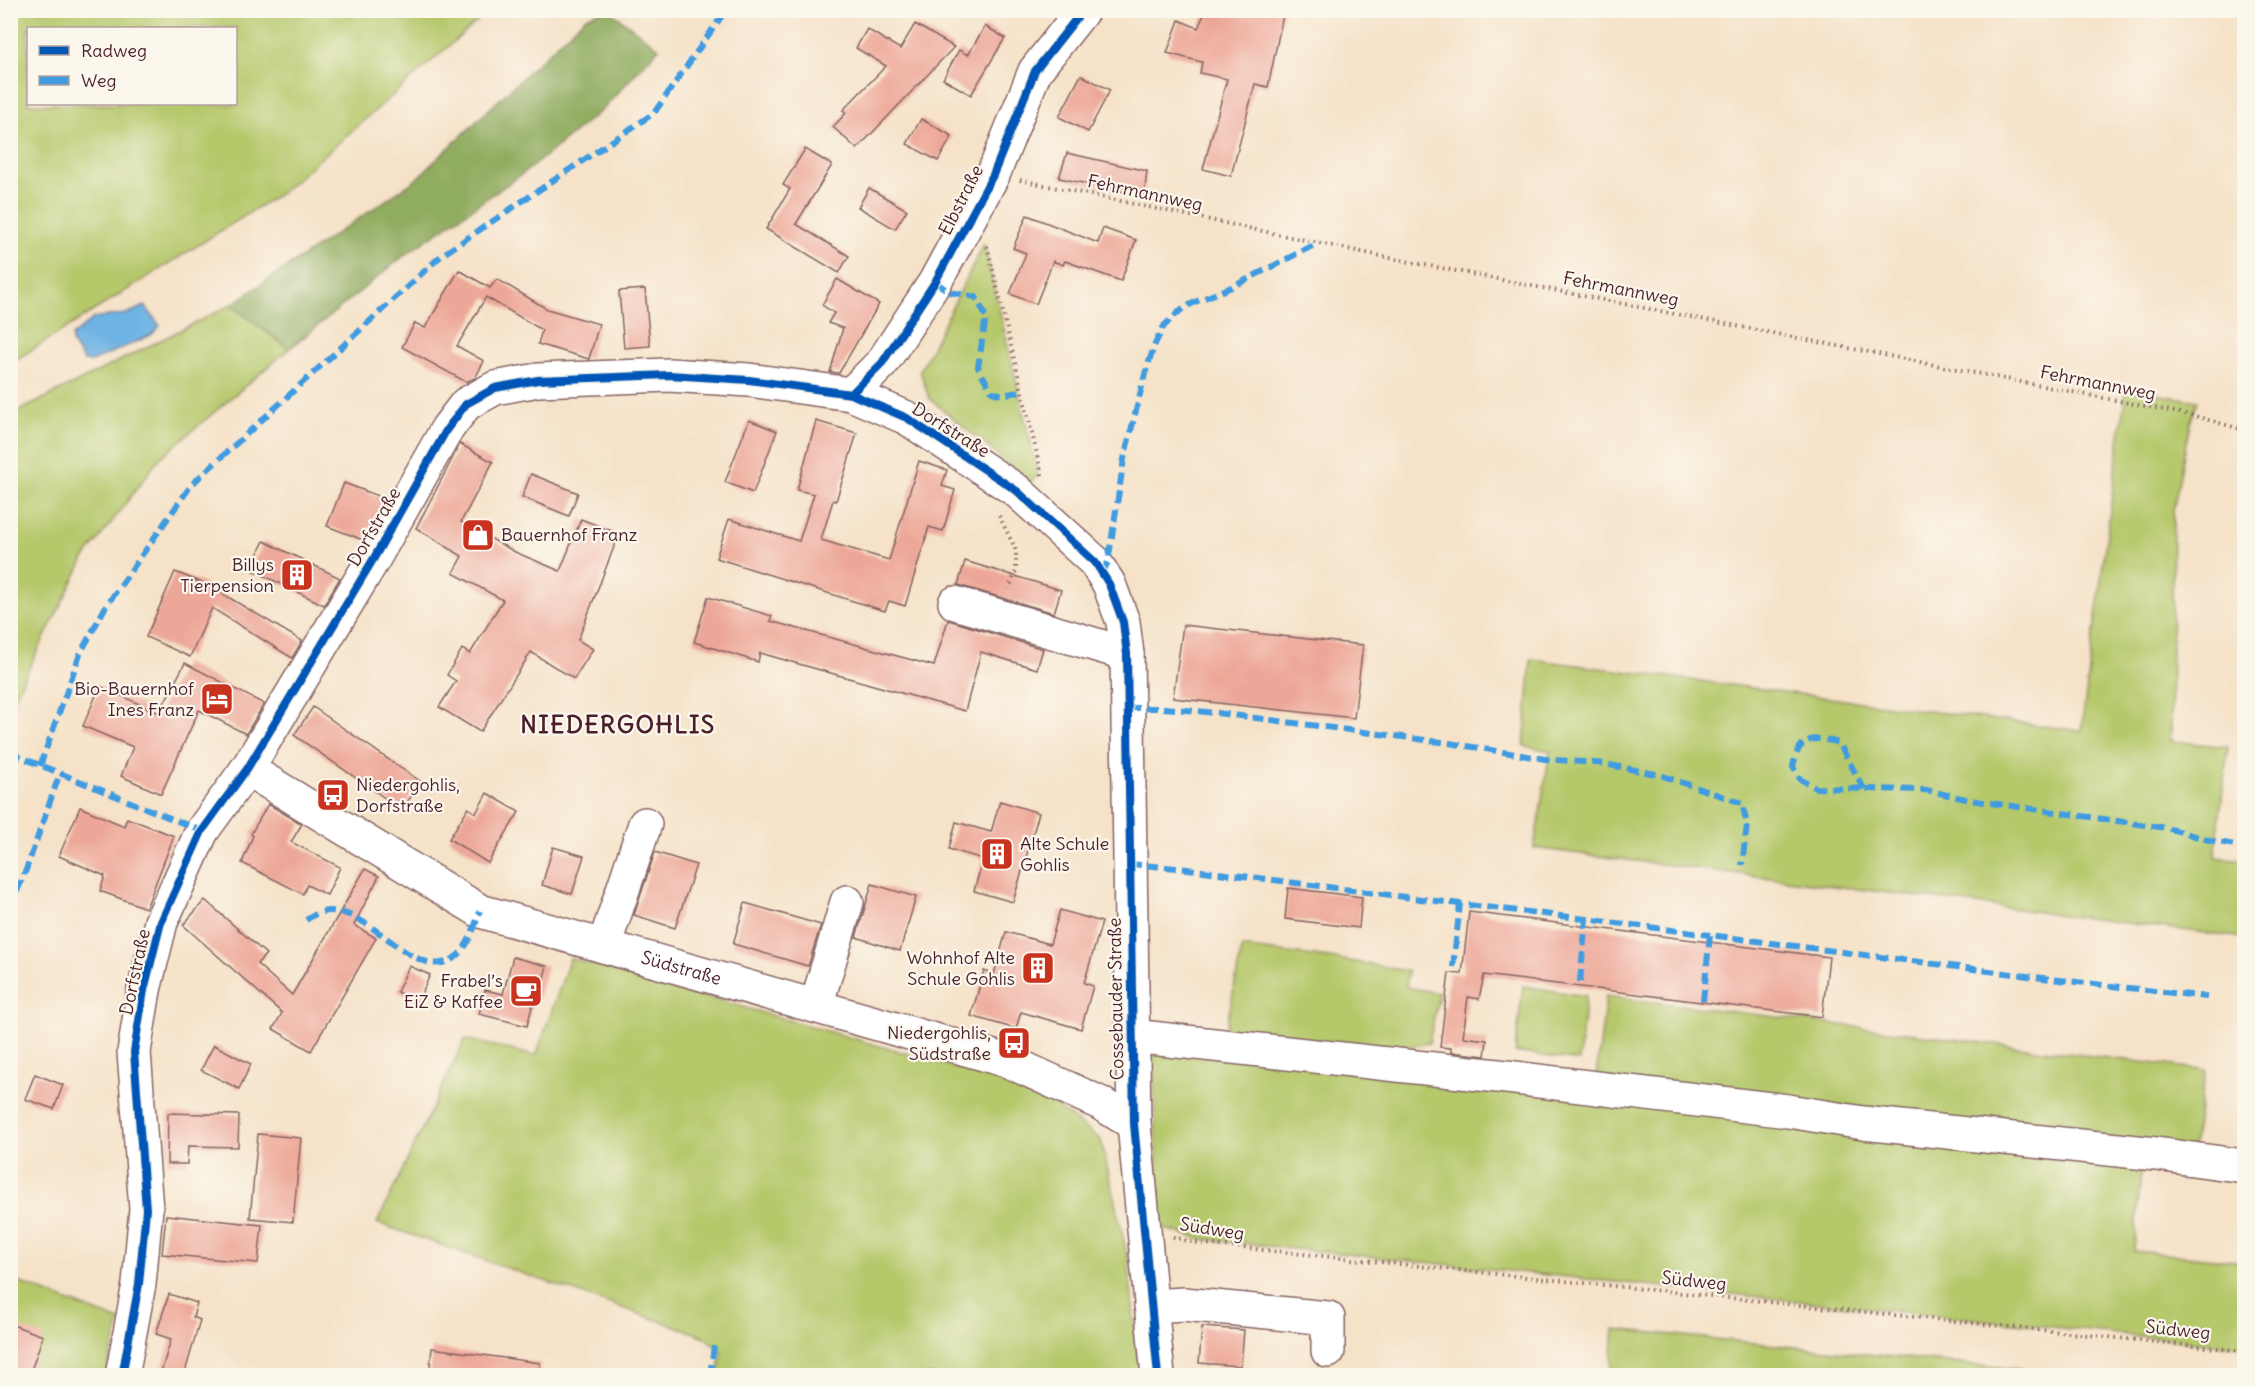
<svg xmlns="http://www.w3.org/2000/svg" width="2255" height="1386" viewBox="0 0 2255 1386" font-family="Delius,sans-serif">
<style>
.green{fill:#b5c86b;stroke:#80744b;stroke-width:1.5;fill-rule:evenodd}
.forest{fill:#90ac5f;stroke:#6d6645;stroke-width:1.5}
.water{fill:#6db3e3;stroke:#5c6987;stroke-width:1.5}
.building{fill:#eda798}
.lines{fill:none;stroke-linecap:round;stroke-linejoin:round}
.minor-casing{stroke:#866362;stroke-width:36}
.path{stroke:#866362;stroke-width:4;stroke-dasharray:1.5 4.5;stroke-linecap:butt}
.minor{stroke:#fff;stroke-width:33}
.quiet{stroke:#409be1;stroke-width:6;stroke-dasharray:12 6;stroke-linecap:butt}
.cycleway-casing{stroke:#fbf7ec;stroke-width:11}
.cycleway{stroke:#0057b8;stroke-width:8}
.labels{text-anchor:middle;stroke-width:4.5;stroke-linejoin:round;paint-order:stroke}
.street-label{font-size:18px;fill:#4a1f2b;stroke:#fbf7ec}
.poi-label{font-size:18px;fill:#4a1f2b;stroke:#fbf7ec;text-anchor:end}
.district-label{font-size:24px;font-weight:bold;letter-spacing:1.5px;fill:#4a1f2b;stroke:#fbf7ec}
</style>
<rect width="100%" height="100%" fill="#fbf7ec"/>
<filter id="ink" filterUnits="userSpaceOnUse"><feTurbulence type="fractalNoise" baseFrequency=".0167" numOctaves="2"/><feDisplacementMap in="SourceGraphic" scale="12" xChannelSelector="R" yChannelSelector="G"/><feConvolveMatrix kernelMatrix="1 2 1 2 8 2 1 2 1" color-interpolation-filters="sRGB"/></filter>
<filter id="wash" filterUnits="userSpaceOnUse"><feTurbulence type="fractalNoise" baseFrequency=".008" numOctaves="4" result="noise"/><feDisplacementMap in="SourceGraphic" scale="24" xChannelSelector="R" yChannelSelector="G"/><feGaussianBlur stdDeviation="1.35" result="paint"/><feColorMatrix in="noise" values="0 0 0 0 0 0 0 0 0 0 0 0 0 0 0 0 0 1.4 0 .05"/><feComposite in="paint" operator="in"/></filter>
<g filter="url(#wash)">
<rect width="100%" height="100%" fill="#f5e2c8"/>
<g class="green">
<path d="M11,10H489V11L281,193L11,363ZM236,28V104H28V28Z"/>
<path d="M984,244L1038,475L1030,482L929,398L920,371Z"/>
<path d="M231,305L289,349L159,459L84,559L11,704V415Z"/>
<path d="M2126,389L2198,401L2190,423L2173,510L2171,741L2228,747L2215,857L2244,860V938L1534,848L1550,751L1524,746L1531,659L2081,731Z"/>
<path d="M1242,947L1337,959L1408,971L1406,987L1439,993L1429,1043L1399,1049L1398,1060L1595,1085L1606,996L2206,1070L2191,1157L2143,1150L2134,1251L2244,1262V1347L1201,1239L1161,1228L1156,1145L1153,1044L1224,1039Z"/>
<path d="M570,958L1035,1090L1101,1140L1128,1259L1140,1375H718L722,1352L703,1336L377,1223L465,1039L536,1056Z"/>
<path d="M1523,986L1586,996L1579,1061L1515,1052Z"/>
<path d="M10,1279L120,1321L106,1375H11Z"/>
<path d="M1614,1329L2026,1370V1375H1610Z"/>
</g>
<path class="forest" d="M602,11H610L659,48L602,110L528,170L405,255L289,349L231,305L414,181L586,17Z"/>
<path class="water" d="M145,306L160,326L151,335L91,362L84,361L72,343V336L94,318L126,314Z"/>
<g id="blocks">
<g class="building">
<path d="M1206,10H1284L1268,87L1255,84L1231,176L1203,169L1227,79L1200,73L1202,62L1167,53L1179,20L1198,28Z"/>
<path d="M915,24L954,47L857,149L833,127L846,113L843,110L886,66L856,48L867,29L900,49Z"/>
<path d="M985,26L1005,38L971,95L943,79L959,50L968,55Z"/>
<path d="M1081,75L1110,90L1088,132L1059,117Z"/>
<path d="M921,119L952,136L938,161L907,144Z"/>
<path d="M805,149L832,165L796,224L849,256L839,273L766,229L790,189L783,185Z"/>
<path d="M1067,153L1147,171L1144,196L1059,178Z"/>
<path d="M869,188L907,210L895,229L858,207Z"/>
<path d="M1027,215L1098,243L1103,228L1136,240L1121,281L1065,261L1063,265L1053,261L1036,304L1010,294L1026,253L1013,248Z"/>
<path d="M459,270L490,288L497,279L547,309L599,324L589,359L538,344L542,330L486,297L457,346L484,361L475,378L466,382L402,347L415,323L425,328Z"/>
<path d="M837,279L879,304L839,373L830,372L843,328L828,323L834,313L822,305Z"/>
<path d="M645,289L650,346L624,348L619,291Z"/>
<path d="M749,420L777,431L753,493L725,482Z"/>
<path d="M816,421L857,433L836,501L833,500L821,540L889,560L919,461L947,470L942,486L955,490L943,531L929,527L905,606L889,601L885,611L716,558L729,519L799,541L814,494L797,490Z"/>
<path d="M460,444L493,462L461,522L515,552L560,571L581,519L619,534L578,640L593,649L574,679L531,652L480,732L439,707L456,681L447,675L462,649L470,654L503,600L453,573L462,556L416,528Z"/>
<path d="M531,474L578,493L569,516L522,497Z"/>
<path d="M344,483L386,499L363,540L327,526Z"/>
<path d="M264,541L340,578L324,605L250,569Z"/>
<path d="M965,561L1061,590L1054,613L958,585Z"/>
<path d="M175,572L208,585L302,641L292,658L212,608L190,657L146,637Z"/>
<path d="M708,597L772,616L770,621L934,666L948,620L1043,649L1037,669L981,652L965,711L760,653L758,662L694,642Z"/>
<path d="M1183,625L1363,645L1354,718L1173,698Z"/>
<path d="M185,663L264,704L246,734L199,710L161,794L121,776L133,747L83,726L100,686L159,713Z"/>
<path d="M313,707L421,782L402,810L294,735Z"/>
<path d="M487,793L519,812L488,863L449,839L468,808L476,813Z"/>
<path d="M1000,801L1039,813L1013,902L974,891L983,859L949,849L956,822L991,832Z"/>
<path d="M268,804L302,824L291,842L340,867L327,895L307,885L303,894L242,863L253,836L251,834Z"/>
<path d="M80,807L124,826L127,818L174,836L146,908L100,891L105,876L59,856Z"/>
<path d="M553,847L584,856L572,894L542,885Z"/>
<path d="M655,852L696,865L675,928L634,915Z"/>
<path d="M365,869L379,876L354,925L376,938L311,1051L273,1029L282,1013L183,925L205,900L266,954L257,964L292,995Z"/>
<path d="M872,884L916,897L900,951L856,937Z"/>
<path d="M1288,888L1362,897L1359,928L1285,919Z"/>
<path d="M745,903L821,925L808,966L733,944Z"/>
<path d="M1060,910L1102,922L1084,983L1093,986L1081,1029L1021,1012L1016,1029L971,1016L984,971L994,974L1006,932L1050,944Z"/>
<path d="M1469,912L1829,957L1822,1017L1484,975L1479,999L1468,997L1463,1037L1487,1040L1485,1056L1451,1052V1048L1440,1047L1449,973L1462,974Z"/>
<path d="M513,957L547,966L538,1000L534,999L527,1026L479,1014L485,990L503,994Z"/>
<path d="M409,966L430,975L418,1002L397,992Z"/>
<path d="M214,1045L251,1064L239,1089L201,1070Z"/>
<path d="M35,1074L63,1085L54,1109L25,1099Z"/>
<path d="M168,1113L239,1115L238,1147L188,1146L187,1164H167Z"/>
<path d="M258,1134L301,1138L293,1222L250,1218Z"/>
<path d="M166,1215L262,1225L258,1263L162,1254Z"/>
<path d="M169,1294L197,1303L193,1317L200,1320L184,1376H160L171,1339L156,1334Z"/>
<path d="M10,1324L43,1336L29,1376H10Z"/>
<path d="M1202,1327L1244,1330L1241,1366L1199,1363Z"/>
<path d="M432,1348L540,1363V1376H429Z"/>
</g>
</g>
</g>
<g filter="url(#ink)">
<use href="#blocks" fill-opacity="0" stroke="#866362" stroke-width="1.5"/>
<g class="lines">
<defs>
<g id="minor">
<path d="M851,394L882,363L935,282L993,175L1035,71L1083,10"/>
<path d="M955,603L1127,654"/>
<path id="s1" d="M247,769L480,911L1008,1061L1100,1103L1134,1124"/>
<path d="M604,946L645,824"/>
<path d="M816,1006L847,902"/>
<path d="M1132,1036L1498,1076L1788,1111L1863,1123L2156,1154L2244,1166"/>
<path d="M1151,1306L1184,1304L1328,1318V1351"/>
<path d="M122,1376L139,1284L146,1209L134,1052L144,990L161,922L202,831L247,769L374,558L447,429L466,404L495,388L538,380L669,375L749,380L851,394L907,418L1017,491L1095,562L1109,584L1123,622L1127,654L1134,1124L1158,1376"/>
</g>
</defs>
<use href="#minor" class="minor-casing"/>
<g class="path">
<path d="M1020,180L1400,260L2195,416L2244,430"/>
<path d="M987,246L1042,475"/>
<path d="M999,516L1016,550V571L1009,589"/>
<path d="M1173,1237L1196,1243L2244,1351"/>
</g>
<use href="#minor" class="minor"/>
<g class="quiet">
<path d="M935,282L950,292L976,297L986,317L978,367L992,392L1003,395L1022,391"/>
<path d="M1102,573L1108,562L1124,459L1145,374L1155,344L1164,326L1182,309L1195,302L1234,286L1318,243"/>
<path d="M1127,708H1164L1217,713L1449,743L1545,759L1605,764L1660,775L1742,803L1747,825L1742,865"/>
<path d="M10,753L202,831"/>
<path d="M40,766L80,654L106,606L192,484L442,255L654,113L726,10"/>
<path d="M1864,789L1839,743C1812,735 1798,737 1793,767L1800,779L1816,788L1926,790L1970,800L2167,828L2209,840L2244,847"/>
<path d="M1129,864L1188,869L1460,904"/>
<path d="M10,908L26,870L60,773"/>
<path d="M306,920C311,917 316,913 322,912C370,901 416,989 457,956C469,946 475,925 480,911"/>
<path d="M1453,967L1460,904L1586,919"/>
<path d="M1580,982L1586,919L1710,935"/>
<path d="M1703,1001L1710,935L2051,979L2207,997"/>
<path d="M710,1376L714,1346"/>
</g>
<defs>
<g id="cycleway">
<path d="M851,394L882,363L935,282L993,175L1035,71L1083,10"/>
<path d="M122,1376L139,1284L146,1209L134,1052L144,990L161,922L202,831L247,769L374,558L447,429L466,404L495,388L538,380L669,375L749,380L851,394L907,418L1017,491L1095,562L1109,584L1123,622L1127,654L1134,1124L1158,1376"/>
</g>
</defs>
<use href="#cycleway" class="cycleway-casing"/>
<use href="#cycleway" class="cycleway"/>
</g>
</g>
<defs>
<symbol id="shop-square" viewBox="-11 -11 22 22"><rect x="-9" y="-9" width="18" height="18" rx="4" fill="#c8321e" stroke="#fbf7ec"/><path d="M-5-2.5h2.3a2.7 3.5 0 0 1 5.4 0H5L5.5 6h-11ZM-1.5-2.5h3a1.5 2.3 0 0 0-3 0Z" fill="#fff"/></symbol>
<symbol id="building-square" viewBox="-11 -11 22 22"><rect x="-9" y="-9" width="18" height="18" rx="4" fill="#c8321e" stroke="#fbf7ec"/><path d="M-4-6H4V6H1V3H-1V6H-4ZM-2.5-4.3h1.7v1.8h-1.7ZM.8-4.3h1.7v1.8H.8ZM-2.5-1h1.7V.8h-1.7ZM.8-1h1.7V.8H.8Z" fill="#fff"/></symbol>
<symbol id="hotel-square" viewBox="-11 -11 22 22"><rect x="-9" y="-9" width="18" height="18" rx="4" fill="#c8321e" stroke="#fbf7ec"/><path d="M-6-4.5h1.5V1H6V5H4.5V3h-9V5H-6ZM-4 0a1.8 1.8 0 1 1 3.6 0ZM.5 0V-2.5h3Q6-2.5 6 0Z" fill="#fff"/></symbol>
<symbol id="bus-square" viewBox="-11 -11 22 22"><rect x="-9" y="-9" width="18" height="18" rx="4" fill="#c8321e" stroke="#fbf7ec"/><path d="M-5-6H5V4H4V6H2V4H-2V6H-4V4H-5ZM-3.5-4V0h7V-4ZM-3.5 1.2v1.5H-2V1.2ZM2 1.2v1.5H3.5V1.2Z" fill="#fff"/></symbol>
<symbol id="cafe-square" viewBox="-11 -11 22 22"><rect x="-9" y="-9" width="18" height="18" rx="4" fill="#c8321e" stroke="#fbf7ec"/><path d="M-5.5-4.5H6V0H3Q3 3.5 0 3.5H-2.5Q-5.5 3.5-5.5 0ZM3-3.2v2h1.7v-2ZM-6 4.5H4V6H-6Z" fill="#fff"/></symbol>
</defs>
<g fill-rule="evenodd">
<use href="#shop-square" x="459" y="516" width="38" height="38"/>
<use href="#building-square" x="278" y="556" width="38" height="38"/>
<use href="#hotel-square" x="198" y="680" width="38" height="38"/>
<use href="#bus-square" x="314" y="776" width="38" height="38"/>
<use href="#building-square" x="978" y="835" width="38" height="38"/>
<use href="#building-square" x="1019" y="949" width="38" height="38"/>
<use href="#cafe-square" x="507" y="972" width="38" height="38"/>
<use href="#bus-square" x="995" y="1024" width="38" height="38"/>
</g>
<g class="labels">
<g class="street-label">
<text transform="translate(1145 193) rotate(12)" y="6">Fehrmannweg</text>
<text transform="translate(961 200) rotate(-63)" y="6">Elbstraße</text>
<text transform="translate(1621 289) rotate(11)" y="6">Fehrmannweg</text>
<text transform="translate(2098 383) rotate(11)" y="6">Fehrmannweg</text>
<text transform="translate(951 430) rotate(32)" y="6">Dorfstraße</text>
<text transform="translate(374 527) rotate(-60)" y="6">Dorfstraße</text>
<text dy="6" stroke="none"><textPath href="#s1" startOffset="482">Südstraße</textPath></text>
<text transform="translate(135 972) rotate(-78)" y="6">Dorfstraße</text>
<text transform="translate(1116 999) rotate(-91)" y="6">Cossebauder Straße</text>
<text transform="translate(1212 1229) rotate(9)" y="6">Südweg</text>
<text transform="translate(1694 1281) rotate(6)" y="6">Südweg</text>
<text transform="translate(2178 1330) rotate(6)" y="6">Südweg</text>
</g>
<g class="poi-label">
<text x="501" y="541" text-anchor="start">Bauernhof Franz</text>
<text x="274" y="571">Billys<tspan x="274" dy="21">Tierpension</tspan></text>
<text x="194" y="695">Bio-Bauernhof<tspan x="194" dy="21">Ines Franz</tspan></text>
<text x="356" y="791" text-anchor="start">Niedergohlis,<tspan x="356" dy="21">Dorfstraße</tspan></text>
<text x="1020" y="850" text-anchor="start">Alte Schule<tspan x="1020" dy="21">Gohlis</tspan></text>
<text x="1015" y="964">Wohnhof Alte<tspan x="1015" dy="21">Schule Gohlis</tspan></text>
<text x="503" y="987">Frabel’s<tspan x="503" dy="21">EiZ &amp; Kaffee</tspan></text>
<text x="991" y="1039">Niedergohlis,<tspan x="991" dy="21">Südstraße</tspan></text>
</g>
<g class="district-label">
<text x="618" y="733">NIEDERGOHLIS</text>
</g>
</g>
<rect width="2255" height="1386" fill="none" stroke="#fbf7ec" stroke-width="36"/>
<rect x="27" y="27" width="210" height="78" fill="#fbf7ec" stroke="#b4a19f" stroke-width="1.5"/>
<rect x="39" y="46" width="30" height="9" fill="#0057b8" stroke="#b4a19f" stroke-width="1.5"/>
<text x="81" y="57" font-size="18" fill="#4a1f2b">Radweg</text>
<rect x="39" y="76" width="30" height="9" fill="#409be1" stroke="#b4a19f" stroke-width="1.5"/>
<text x="81" y="87" font-size="18" fill="#4a1f2b">Weg</text>
</svg>
